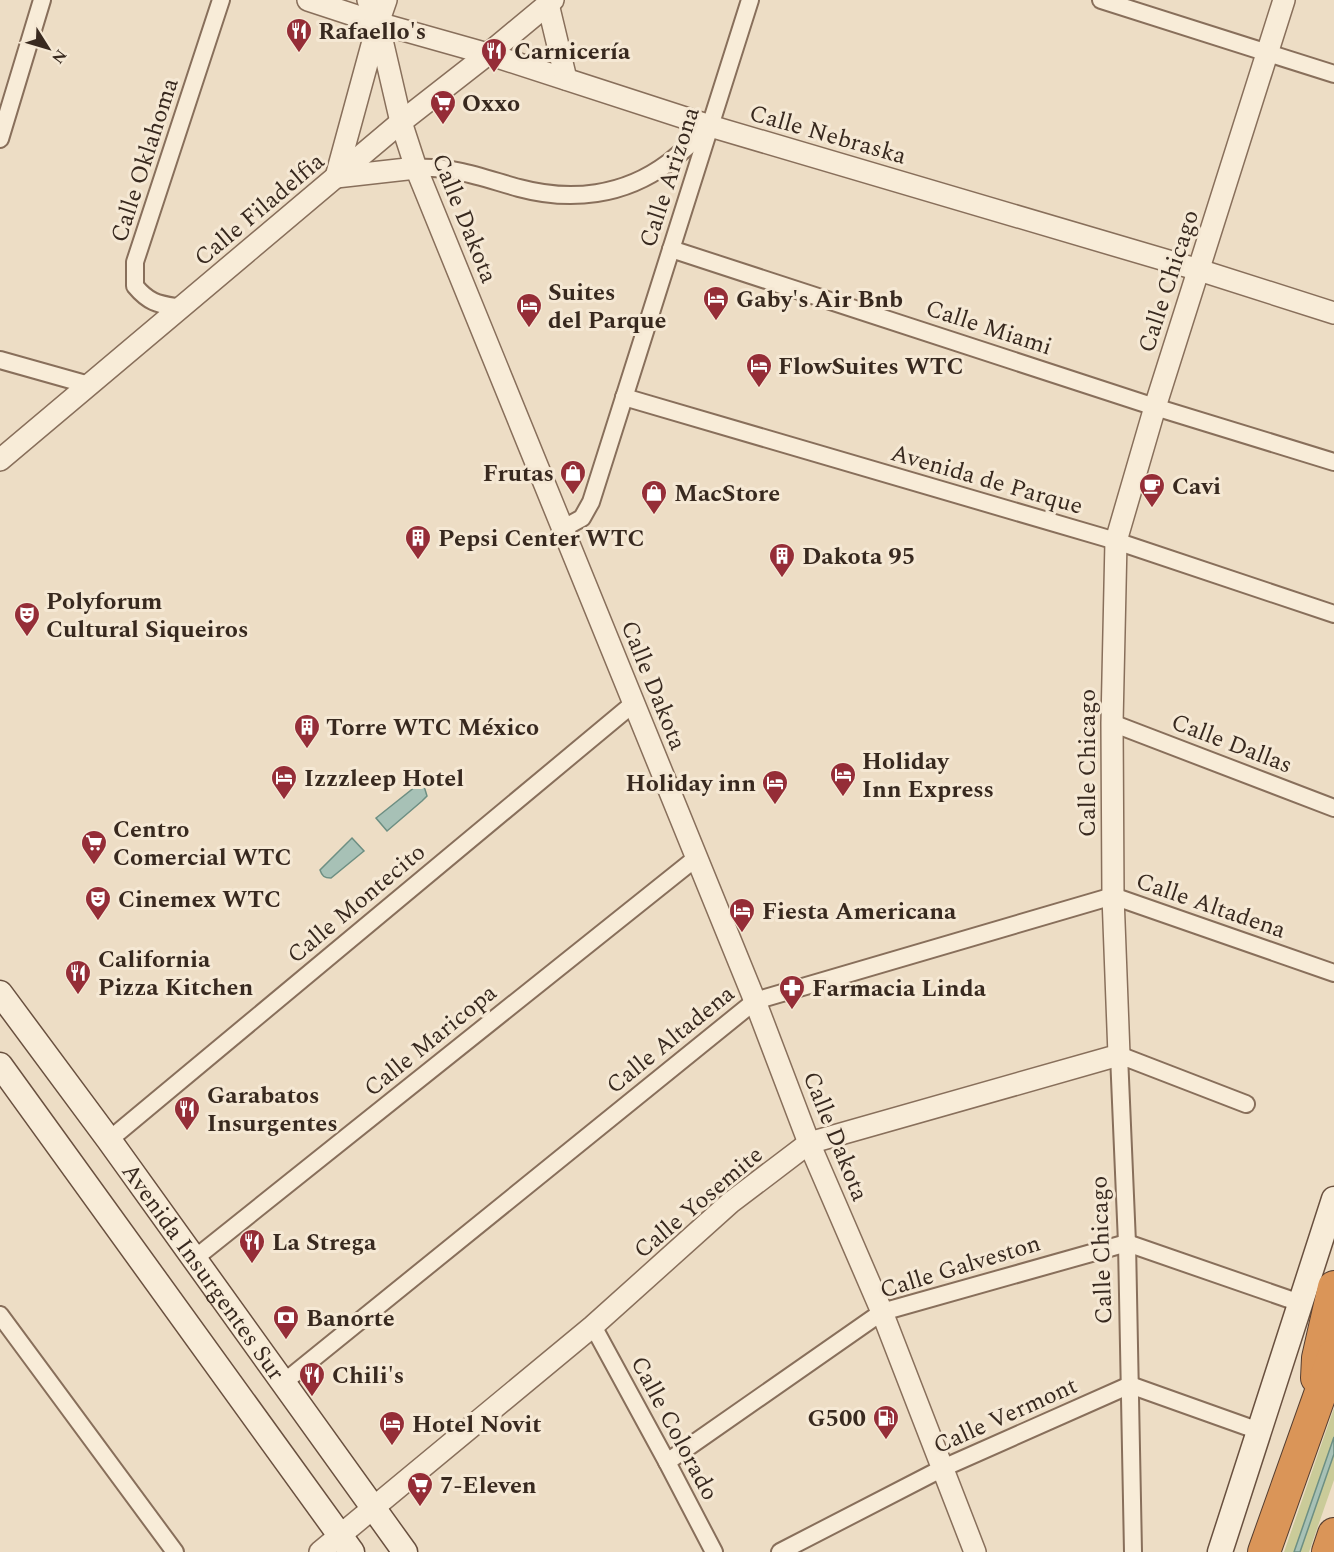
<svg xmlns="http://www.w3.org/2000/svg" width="1334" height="1552" viewBox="0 0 1334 1552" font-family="Spectral,serif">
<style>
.green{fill:#cacb99}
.water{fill:#a7c1b6;stroke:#6d8f83;stroke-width:1.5}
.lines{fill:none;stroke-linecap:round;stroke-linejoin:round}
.minor-casing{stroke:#886f5b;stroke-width:20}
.tertiary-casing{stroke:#886f5b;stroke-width:24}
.secondary-casing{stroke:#69503f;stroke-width:27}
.motorway-casing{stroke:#563e30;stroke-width:34}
.minor{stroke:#f8ecd8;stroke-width:16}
.tertiary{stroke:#f8ecd8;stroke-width:21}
.secondary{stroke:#f8ecd8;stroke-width:24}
.motorway{stroke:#da9558;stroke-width:32}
.labels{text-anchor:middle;stroke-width:6;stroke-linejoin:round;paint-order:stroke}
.poi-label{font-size:24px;font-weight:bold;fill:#38291f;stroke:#f5e8d4;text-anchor:start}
.street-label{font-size:24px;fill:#38291f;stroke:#f5e8d4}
</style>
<rect width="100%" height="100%" fill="#edddc5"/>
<path class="green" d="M1334,1408V1480L1309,1552H1284Z"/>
<g class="water">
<path d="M420,783L424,786L427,796L422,801L387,831L376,818Z"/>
<path d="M352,838L364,851L331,878C324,878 322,876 320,870Z"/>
<path d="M1334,1437V1454L1300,1552H1294Z"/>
</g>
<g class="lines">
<defs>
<g id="minor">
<path d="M1101,0L1334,74"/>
<path d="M0,139L42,0"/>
<path d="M416,168C454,166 483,178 519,188C571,202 624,196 668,163C682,152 696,139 709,127"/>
<path d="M671,249L1155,407L1334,462"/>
<path d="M181,308C159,304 150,304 135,286V262L221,0"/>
<path d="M0,360L89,385"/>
<path d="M624,397L1116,541L1334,614"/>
<path d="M562,529L582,518L591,502L750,0"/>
<path d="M1112,723L1334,808"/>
<path d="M109,1140L634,703"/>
<path d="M194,1259L696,858"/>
<path d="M0,1315L175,1552"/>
<path d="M593,1326L667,1462L714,1552"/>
<path d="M283,1383L755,1001L1113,896L1334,973"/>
<path d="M667,1462L882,1312L1127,1243L1300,1303"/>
<path d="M780,1552L943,1468L1130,1385L1259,1431"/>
<path d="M1133,1552L1127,1243L1119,1055L1246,1104"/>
</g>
<g id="tertiary">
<path d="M308,0L378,23L488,54L710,126L1199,270L1334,313"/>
<path d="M368,0L378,23L401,122L416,168L755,1001L809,1143L882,1312L975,1552"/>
<path d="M548,4L566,79"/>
<path d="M336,177L378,23L386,0"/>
<path d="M336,177L416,168"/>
<path d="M0,460L401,122L488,54L553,0"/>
<path d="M320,1552L593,1326L730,1203L809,1143L1119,1055L1113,896L1112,723L1116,541L1155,407L1284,0"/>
</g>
<g id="secondary">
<path id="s1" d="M0,993L109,1140L405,1552"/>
<path d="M0,1065L352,1552"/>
<path d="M1220,1552L1334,1199"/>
</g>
<g id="motorway">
<path d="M1317,1378L1318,1358L1334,1287"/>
<path d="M1264,1552L1334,1355"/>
<path d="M1328,1552L1334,1534"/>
</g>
</defs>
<use href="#minor" class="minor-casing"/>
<use href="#tertiary" class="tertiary-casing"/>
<use href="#secondary" class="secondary-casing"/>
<use href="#motorway" class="motorway-casing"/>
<use href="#minor" class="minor"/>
<use href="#tertiary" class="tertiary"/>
<use href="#secondary" class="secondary"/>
<use href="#motorway" class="motorway"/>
</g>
<defs>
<symbol id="restaurant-pin" viewBox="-11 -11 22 30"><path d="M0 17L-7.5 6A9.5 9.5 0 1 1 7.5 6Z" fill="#952d37" stroke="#f5e8d4"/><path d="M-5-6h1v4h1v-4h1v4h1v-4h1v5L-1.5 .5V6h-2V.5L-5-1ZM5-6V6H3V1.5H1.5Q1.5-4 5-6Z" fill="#fff"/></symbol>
<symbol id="supermarket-pin" viewBox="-11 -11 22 30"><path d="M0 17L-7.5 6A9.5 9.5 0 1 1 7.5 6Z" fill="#952d37" stroke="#f5e8d4"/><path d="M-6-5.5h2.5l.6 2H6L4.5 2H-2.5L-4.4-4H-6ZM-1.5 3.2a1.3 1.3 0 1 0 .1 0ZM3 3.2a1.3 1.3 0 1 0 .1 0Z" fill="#fff"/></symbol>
<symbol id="hotel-pin" viewBox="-11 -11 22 30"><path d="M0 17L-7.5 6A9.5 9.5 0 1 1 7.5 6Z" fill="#952d37" stroke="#f5e8d4"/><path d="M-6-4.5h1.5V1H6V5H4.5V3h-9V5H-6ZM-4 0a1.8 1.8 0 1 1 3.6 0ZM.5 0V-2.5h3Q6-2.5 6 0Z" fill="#fff"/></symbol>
<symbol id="shop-pin" viewBox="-11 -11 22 30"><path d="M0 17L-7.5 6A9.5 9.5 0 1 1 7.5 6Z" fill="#952d37" stroke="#f5e8d4"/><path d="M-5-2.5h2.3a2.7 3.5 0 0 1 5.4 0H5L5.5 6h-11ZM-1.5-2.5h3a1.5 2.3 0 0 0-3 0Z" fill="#fff"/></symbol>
<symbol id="cafe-pin" viewBox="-11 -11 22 30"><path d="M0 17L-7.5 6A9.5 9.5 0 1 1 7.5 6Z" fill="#952d37" stroke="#f5e8d4"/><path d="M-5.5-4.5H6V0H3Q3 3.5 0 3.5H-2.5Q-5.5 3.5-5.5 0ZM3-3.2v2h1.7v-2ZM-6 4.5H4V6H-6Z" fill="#fff"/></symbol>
<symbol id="building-pin" viewBox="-11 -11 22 30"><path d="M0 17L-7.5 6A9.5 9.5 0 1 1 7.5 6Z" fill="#952d37" stroke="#f5e8d4"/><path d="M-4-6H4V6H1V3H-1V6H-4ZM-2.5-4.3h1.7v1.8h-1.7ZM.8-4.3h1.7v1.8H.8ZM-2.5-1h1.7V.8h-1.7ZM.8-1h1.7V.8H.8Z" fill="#fff"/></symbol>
<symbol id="theatre-pin" viewBox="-11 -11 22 30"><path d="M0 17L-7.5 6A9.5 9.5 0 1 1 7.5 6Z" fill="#952d37" stroke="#f5e8d4"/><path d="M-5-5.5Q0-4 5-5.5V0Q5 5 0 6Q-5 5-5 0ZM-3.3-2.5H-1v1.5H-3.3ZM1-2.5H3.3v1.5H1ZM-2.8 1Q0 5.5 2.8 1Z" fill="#fff"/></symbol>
<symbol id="pharmacy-pin" viewBox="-11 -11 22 30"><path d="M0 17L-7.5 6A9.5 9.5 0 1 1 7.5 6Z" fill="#952d37" stroke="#f5e8d4"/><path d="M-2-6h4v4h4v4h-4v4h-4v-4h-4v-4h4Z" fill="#fff"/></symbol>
<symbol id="bank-pin" viewBox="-11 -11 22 30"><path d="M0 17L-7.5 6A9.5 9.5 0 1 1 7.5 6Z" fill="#952d37" stroke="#f5e8d4"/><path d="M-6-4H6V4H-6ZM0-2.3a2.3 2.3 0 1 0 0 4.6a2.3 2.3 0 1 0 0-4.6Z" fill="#fff"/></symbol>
<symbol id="fuel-pin" viewBox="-11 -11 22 30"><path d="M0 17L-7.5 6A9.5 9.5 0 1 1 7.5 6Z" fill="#952d37" stroke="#f5e8d4"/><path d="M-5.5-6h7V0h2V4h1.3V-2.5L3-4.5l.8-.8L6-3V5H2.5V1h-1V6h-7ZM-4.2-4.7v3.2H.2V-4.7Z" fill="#fff"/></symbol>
</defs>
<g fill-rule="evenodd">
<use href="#restaurant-pin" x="284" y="16" width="30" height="40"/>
<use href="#restaurant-pin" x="479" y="36" width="30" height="40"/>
<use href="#supermarket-pin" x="428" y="88" width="30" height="40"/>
<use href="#hotel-pin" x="701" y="284" width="30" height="40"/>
<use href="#hotel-pin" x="514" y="291" width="30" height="40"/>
<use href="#hotel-pin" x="744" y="351" width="30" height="40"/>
<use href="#shop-pin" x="558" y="458" width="30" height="40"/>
<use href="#cafe-pin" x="1137" y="471" width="30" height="40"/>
<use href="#shop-pin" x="639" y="478" width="30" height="40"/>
<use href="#building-pin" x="403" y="523" width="30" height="40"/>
<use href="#building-pin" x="767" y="541" width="30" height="40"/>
<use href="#theatre-pin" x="12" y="600" width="30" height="40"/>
<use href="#building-pin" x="292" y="712" width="30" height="40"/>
<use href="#hotel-pin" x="828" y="760" width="30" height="40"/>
<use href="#hotel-pin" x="269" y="763" width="30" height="40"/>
<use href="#hotel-pin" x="760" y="768" width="30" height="40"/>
<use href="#supermarket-pin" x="79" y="828" width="30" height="40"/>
<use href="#theatre-pin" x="83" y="884" width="30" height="40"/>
<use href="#hotel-pin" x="727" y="896" width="30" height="40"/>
<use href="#restaurant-pin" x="63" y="958" width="30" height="40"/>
<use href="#pharmacy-pin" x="777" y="973" width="30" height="40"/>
<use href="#restaurant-pin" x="172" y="1094" width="30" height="40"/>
<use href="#restaurant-pin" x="237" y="1227" width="30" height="40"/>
<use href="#bank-pin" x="271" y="1303" width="30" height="40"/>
<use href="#restaurant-pin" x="297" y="1360" width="30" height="40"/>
<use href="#fuel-pin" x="871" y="1403" width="30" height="40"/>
<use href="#hotel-pin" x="377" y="1409" width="30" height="40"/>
<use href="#supermarket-pin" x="405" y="1470" width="30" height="40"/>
</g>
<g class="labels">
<g class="poi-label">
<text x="318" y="39">Rafaello's</text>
<text x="514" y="59">Carnicería</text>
<text x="462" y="111">Oxxo</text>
<text x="548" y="300">Suites<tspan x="548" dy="28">del Parque</tspan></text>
<text x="736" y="307">Gaby's Air Bnb</text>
<text x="778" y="374">FlowSuites WTC</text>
<text x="554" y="481" text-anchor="end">Frutas</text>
<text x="1172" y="494">Cavi</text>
<text x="674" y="501">MacStore</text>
<text x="438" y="546">Pepsi Center WTC</text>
<text x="802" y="564">Dakota 95</text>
<text x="46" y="609">Polyforum<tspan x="46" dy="28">Cultural Siqueiros</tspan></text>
<text x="326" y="735">Torre WTC México</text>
<text x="862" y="769">Holiday<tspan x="862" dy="28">Inn Express</tspan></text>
<text x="304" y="786">Izzzleep Hotel</text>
<text x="756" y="791" text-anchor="end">Holiday inn</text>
<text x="113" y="837">Centro<tspan x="113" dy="28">Comercial WTC</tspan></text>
<text x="118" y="907">Cinemex WTC</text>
<text x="762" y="919">Fiesta Americana</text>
<text x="98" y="967">California<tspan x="98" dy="28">Pizza Kitchen</tspan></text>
<text x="812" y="996">Farmacia Linda</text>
<text x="207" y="1103">Garabatos<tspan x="207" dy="28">Insurgentes</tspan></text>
<text x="272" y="1250">La Strega</text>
<text x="306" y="1326">Banorte</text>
<text x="332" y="1383">Chili's</text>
<text x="866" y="1426" text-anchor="end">G500</text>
<text x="412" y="1432">Hotel Novit</text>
<text x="440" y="1493">7-Eleven</text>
</g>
<g class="street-label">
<text transform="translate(828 134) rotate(16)" y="8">Calle Nebraska</text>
<text transform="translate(144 160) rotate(-72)" y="8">Calle Oklahoma</text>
<text transform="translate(669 177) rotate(-72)" y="8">Calle Arizona</text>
<text transform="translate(259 209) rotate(-40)" y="8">Calle Filadelfia</text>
<text transform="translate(465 218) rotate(68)" y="8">Calle Dakota</text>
<text transform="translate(1168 281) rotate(-72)" y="8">Calle Chicago</text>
<text transform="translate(989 327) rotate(18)" y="8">Calle Miami</text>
<text transform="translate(987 479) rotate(16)" y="8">Avenida de Parque</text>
<text transform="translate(654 685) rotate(68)" y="8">Calle Dakota</text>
<text transform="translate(1232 743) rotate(21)" y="8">Calle Dallas</text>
<text transform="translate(1087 763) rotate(-90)" y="8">Calle Chicago</text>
<text transform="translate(356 903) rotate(-40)" y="8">Calle Montecito</text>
<text transform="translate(1211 905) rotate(19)" y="8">Calle Altadena</text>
<text transform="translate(670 1039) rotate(-39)" y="8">Calle Altadena</text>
<text transform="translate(430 1040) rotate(-39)" y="8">Calle Maricopa</text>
<text transform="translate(836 1136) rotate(68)" y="8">Calle Dakota</text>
<text transform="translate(698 1202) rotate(-40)" y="8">Calle Yosemite</text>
<text transform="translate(1101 1250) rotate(-92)" y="8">Calle Chicago</text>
<text transform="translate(960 1266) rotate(-17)" y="8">Calle Galveston</text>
<text dy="8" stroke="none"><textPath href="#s1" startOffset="345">Avenida Insurgentes Sur</textPath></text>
<text transform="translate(1005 1415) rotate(-24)" y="8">Calle Vermont</text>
<text transform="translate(675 1428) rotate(62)" y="8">Calle Colorado</text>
</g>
</g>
<g transform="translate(48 48) rotate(127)" stroke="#f5e8d4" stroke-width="4.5" paint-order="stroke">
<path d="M0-4.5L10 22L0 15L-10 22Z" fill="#38291f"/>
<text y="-9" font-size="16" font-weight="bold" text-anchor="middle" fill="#38291f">N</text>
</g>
</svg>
